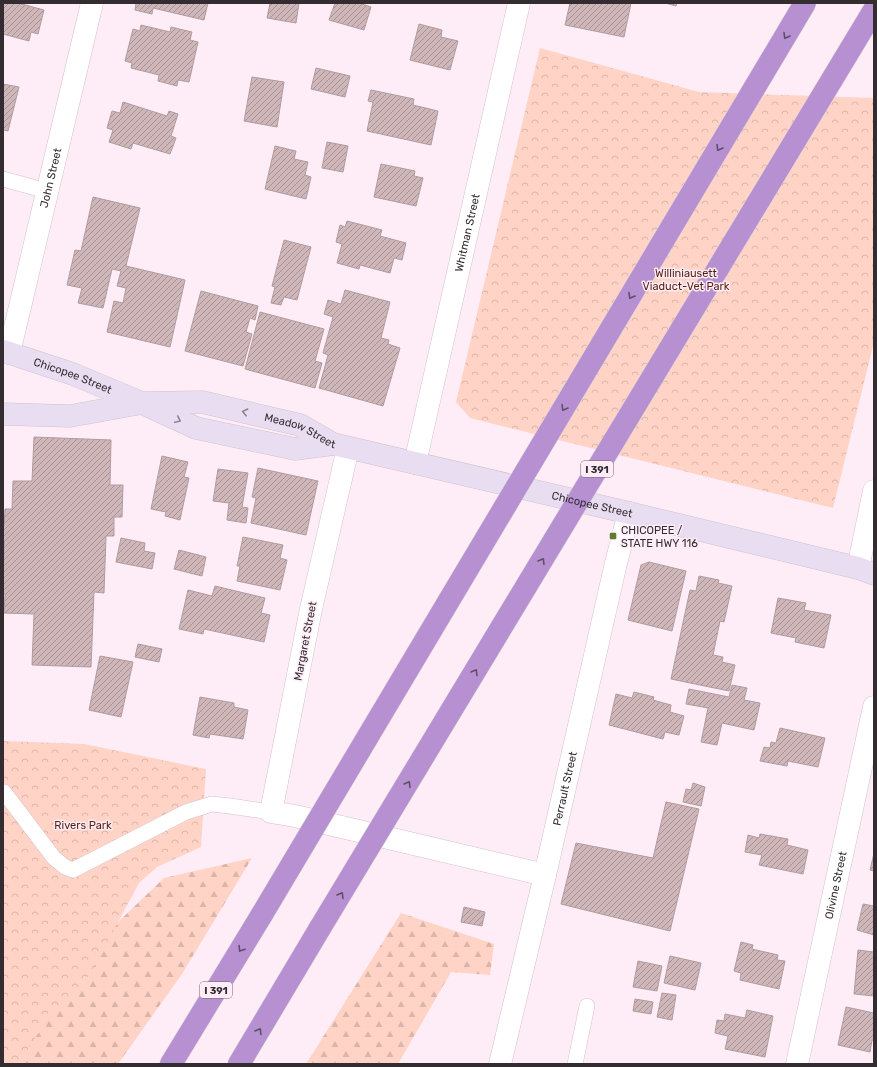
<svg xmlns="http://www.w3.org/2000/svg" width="877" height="1067" viewBox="0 0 877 1067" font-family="Rubik,sans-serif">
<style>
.forest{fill:url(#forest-firs)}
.park{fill:url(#park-crowns)}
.building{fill:url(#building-hatch);stroke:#b29b9e}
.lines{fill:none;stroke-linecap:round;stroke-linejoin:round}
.lane-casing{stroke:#d3c0cc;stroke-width:16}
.street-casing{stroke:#d3c0cc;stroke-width:23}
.secondary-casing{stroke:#d3c0cc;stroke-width:23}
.highway-casing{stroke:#d6d5d6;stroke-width:23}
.lane{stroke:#fff;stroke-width:15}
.street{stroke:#fff;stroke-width:22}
.secondary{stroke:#e9def1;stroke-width:22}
.highway{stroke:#b690d1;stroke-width:22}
.highway-bridge-casing{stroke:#d6d5d6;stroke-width:23;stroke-linecap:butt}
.highway-bridge{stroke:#b690d1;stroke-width:22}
.oneway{stroke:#614f69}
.oneway2{stroke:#8e8591}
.poi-dot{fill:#5e7a2e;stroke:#feedf7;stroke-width:1.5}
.labels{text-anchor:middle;stroke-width:3;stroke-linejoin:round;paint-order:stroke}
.shield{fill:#feedf7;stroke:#70666c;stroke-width:1}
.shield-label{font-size:10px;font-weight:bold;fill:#332c31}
.street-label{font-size:11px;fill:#332c31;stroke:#feedf7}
.park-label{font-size:11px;fill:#551f0d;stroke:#feedf7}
.poi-label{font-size:11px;fill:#332c31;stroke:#feedf7;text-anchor:start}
</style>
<defs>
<pattern id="forest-firs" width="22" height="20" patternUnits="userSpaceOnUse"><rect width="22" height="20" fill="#ffd3c5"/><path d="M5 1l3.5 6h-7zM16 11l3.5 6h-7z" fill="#dbb5aa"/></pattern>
<pattern id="park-crowns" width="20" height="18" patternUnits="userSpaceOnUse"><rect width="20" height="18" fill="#ffd3c5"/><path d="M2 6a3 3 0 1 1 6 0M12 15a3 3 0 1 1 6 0" fill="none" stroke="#dbb5aa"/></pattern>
<pattern id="building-hatch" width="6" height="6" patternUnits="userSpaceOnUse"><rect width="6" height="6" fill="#ceb6b9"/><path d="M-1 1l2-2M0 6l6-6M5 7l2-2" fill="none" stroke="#a89497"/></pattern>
</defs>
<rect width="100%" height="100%" fill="#feedf7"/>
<g class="forest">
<path d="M252,858L182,974L118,1064H3V1058L45,992L164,878Z"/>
<path d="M401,913L494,944L490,975L451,972L398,1064H306Z"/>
</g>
<g class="park">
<path d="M540,48L699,92L874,98V342L833,508L470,418L456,402Z"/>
<path d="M3,741L84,744L206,769L201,847L157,867L139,883L90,974L37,1035L18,1064H3Z"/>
</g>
<g class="building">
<path d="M3,3H18L44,10L38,34L31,32L29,41L3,34Z"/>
<path d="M136,3H208L204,20L153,8L152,14L135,10Z"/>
<path d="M270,3H299L296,23L267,18Z"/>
<path d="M335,3H359L371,7L364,30L329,20Z"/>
<path d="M570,3H631L624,37L565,25Z"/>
<path d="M665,3H677L676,6Z"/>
<path d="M419,24L442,30L441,37L458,41L450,70L410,60Z"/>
<path d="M141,25L170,32L171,27L192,32L190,40L198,42L189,82L178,80L177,86L158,81L159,75L131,68L132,63L125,61L133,29L140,31Z"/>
<path d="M316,68L350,76L345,97L311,89Z"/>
<path d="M252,77L284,82L277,127L244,121Z"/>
<path d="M3,84L19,87L8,131L3,130Z"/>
<path d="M371,90L414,99L413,105L438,111L431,145L367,131L373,102L368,101Z"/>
<path d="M123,102L167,116L169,111L178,114L171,136L176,138L170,154L133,143L131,149L109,142L113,130L107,128L112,111L120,113Z"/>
<path d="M327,142L348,146L343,172L322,168Z"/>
<path d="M275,146L296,151L294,159L308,162L305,175L311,177L306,199L265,189Z"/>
<path d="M381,164L415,171L414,176L423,178L416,206L374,197Z"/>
<path d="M93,197L140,208L126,266L185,280L170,347L107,332L114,301L123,303L126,288L117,286L121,271L112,269L103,308L78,303L82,288L67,285L75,250L81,251Z"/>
<path d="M347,221L382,230L380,236L406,243L402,260L394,258L390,273L360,265L359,269L337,263L342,244L336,242L340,225L345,227Z"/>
<path d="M284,240L311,247L297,300L284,297L281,305L271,303L275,287L272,286Z"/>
<path d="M345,290L390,302L381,338L389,340L388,344L400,348L383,406L319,388L328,355L323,353L333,317L324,314L328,300L341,304Z"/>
<path d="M201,291L258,306L255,320L250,318L246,332L252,334L243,366L185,351Z"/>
<path d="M260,312L324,329L315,361L322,363L315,388L245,369Z"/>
<path d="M34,437L111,440L110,485H123L122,517H114V536H106L104,593L94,592L91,667L32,665L34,614L4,613L5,594H3L4,542H3V526H4L5,509H12L13,481H32Z"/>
<path d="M162,456L188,462L184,477L189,478L180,520L165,516L166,512L151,509Z"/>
<path d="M258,468L318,481L306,535L251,523L256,498L252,497Z"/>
<path d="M218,469L248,473L242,507L248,508L246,523L227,520L229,503L213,501Z"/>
<path d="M243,537L283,545L280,558L287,560L280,590L237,581L240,566H237Z"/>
<path d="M121,538L145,543L144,551L155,553L152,569L116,562Z"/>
<path d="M179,550L206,557L202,576L174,569Z"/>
<path d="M649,562L686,571L672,631L628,620L641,565Z"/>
<path d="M699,576L719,580L718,583L732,586L724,622L720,621L713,655L723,657L722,662L735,665L729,691L671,679L690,590L696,591Z"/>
<path d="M215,586L265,598L261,613L270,615L264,642L204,629L203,634L179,629L188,590L212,596Z"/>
<path d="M778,598L806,603L804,610L831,615L824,648L795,642L796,638L771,633Z"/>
<path d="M138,644L162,649L159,662L135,657Z"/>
<path d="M100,656L133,662L121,717L89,710Z"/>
<path d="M732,685L747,688L744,700L760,703L754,730L722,723L717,745L701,742L708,708L686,704L689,689L729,697Z"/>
<path d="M634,692L654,697L653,700L671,705L670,712L684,716L679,735L665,732L663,739L609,725L616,694L632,698Z"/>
<path d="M200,697L234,703V707L248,710L243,739L210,734L209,738L193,735Z"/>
<path d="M780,728L825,738L818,767L788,761L787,766L760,761L764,747L770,748L771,742L776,743Z"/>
<path d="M693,783L705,787L701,806L683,802L686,789L691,790Z"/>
<path d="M666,802L699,809L670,931L561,904L576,843L653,858Z"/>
<path d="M760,834L788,839L787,845L808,850L803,874L759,865L762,855L745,852L748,835L759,838Z"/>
<path d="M874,853V871L870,870Z"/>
<path d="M863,904L874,906V935L857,930Z"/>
<path d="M464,907L485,912L482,926L461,922Z"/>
<path d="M741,942L753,945L752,949L778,955L777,960L785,961L779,989L740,980L741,973L734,971Z"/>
<path d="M858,950L874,952V996L854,994Z"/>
<path d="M670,956L701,963L695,990L664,983Z"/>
<path d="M638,961L662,966L657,991L633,987Z"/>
<path d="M662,993L676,995L672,1020L657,1017Z"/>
<path d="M635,999L653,1002L651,1014L633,1011Z"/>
<path d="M846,1007L874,1013V1041L872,1040L870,1052L838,1045Z"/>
<path d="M747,1010L773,1016L765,1057L725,1049L728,1036L715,1033L717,1020L724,1021L725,1014L745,1018Z"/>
</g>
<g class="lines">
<defs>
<g id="lane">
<path d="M3,179L47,191"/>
<path d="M4,792L54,858L65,867L73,870L186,812L212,804L230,806L271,812"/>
<path d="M575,1064L587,1006"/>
</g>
<g id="street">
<path id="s1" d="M9,353L92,3"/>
<path d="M348,448L311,609L271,812L295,816L545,875"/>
<path id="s2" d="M415,463L519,3"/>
<path d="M858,568L874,491"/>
<path id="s3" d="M500,1064L545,875L616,563L629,513"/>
<path id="s4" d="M797,1064L874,707"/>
</g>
<g id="secondary">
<path id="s5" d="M3,351L73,374L142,403L196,428L295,449L333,444"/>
<path id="s6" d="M3,414L70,416L142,403L202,402L300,425L333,444L621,511L858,568L874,574"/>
</g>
<g id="highway">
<path d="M171,1064L261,916"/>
<path d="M239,1064L320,928"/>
</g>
</defs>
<use href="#lane" class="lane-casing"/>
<use href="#street" class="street-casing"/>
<use href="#secondary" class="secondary-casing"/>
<use href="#highway" class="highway-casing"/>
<use href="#lane" class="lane"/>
<use href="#street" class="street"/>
<use href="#secondary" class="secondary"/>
<use href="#highway" class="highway"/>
<defs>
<g id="highway-bridge">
<path d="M261,916L805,3"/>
<path d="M320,928L874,10"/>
</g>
</defs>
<use href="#highway-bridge" class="highway-bridge-casing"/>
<use href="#highway-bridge" class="highway-bridge"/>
</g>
<defs><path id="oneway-chevron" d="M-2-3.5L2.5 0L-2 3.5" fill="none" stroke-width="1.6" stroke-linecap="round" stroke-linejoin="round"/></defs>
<g class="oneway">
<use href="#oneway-chevron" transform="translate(786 36) rotate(121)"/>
<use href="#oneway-chevron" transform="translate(719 148) rotate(121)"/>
<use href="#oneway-chevron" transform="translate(631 296) rotate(121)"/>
<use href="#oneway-chevron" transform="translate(564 408) rotate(121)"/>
<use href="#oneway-chevron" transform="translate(542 561) rotate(-59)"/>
<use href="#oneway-chevron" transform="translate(475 672) rotate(-59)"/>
<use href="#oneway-chevron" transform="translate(408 784) rotate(-59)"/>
<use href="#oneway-chevron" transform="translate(341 895) rotate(-59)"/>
<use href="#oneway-chevron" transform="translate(241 949) rotate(122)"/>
<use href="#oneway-chevron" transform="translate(259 1031) rotate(-59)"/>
</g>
<g class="oneway2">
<use href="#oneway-chevron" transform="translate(245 412) rotate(-167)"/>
<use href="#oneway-chevron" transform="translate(178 420) rotate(25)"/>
</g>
<rect class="poi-dot" x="609" y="532" width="8" height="8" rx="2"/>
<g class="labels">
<g class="shield">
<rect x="581" y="461" width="32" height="16" rx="3"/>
<rect x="200" y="982" width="32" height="16" rx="3"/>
</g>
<g class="shield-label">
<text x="597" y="473">I 391</text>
<text x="216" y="994">I 391</text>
</g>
<g class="street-label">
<text dy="4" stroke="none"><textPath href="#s1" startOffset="180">John Street</textPath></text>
<text dy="4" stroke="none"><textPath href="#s2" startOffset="236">Whitman Street</textPath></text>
<text dy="4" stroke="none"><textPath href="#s5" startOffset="74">Chicopee Street</textPath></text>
<text dy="4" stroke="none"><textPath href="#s6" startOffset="303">Meadow Street</textPath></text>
<text dy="4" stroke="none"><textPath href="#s6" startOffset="605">Chicopee Street</textPath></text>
<text transform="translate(305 641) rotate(-79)" y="4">Margaret Street</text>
<text dy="4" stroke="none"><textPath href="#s3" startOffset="283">Perrault Street</textPath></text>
<text dy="4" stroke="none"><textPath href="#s4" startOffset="183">Olivine Street</textPath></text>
</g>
<g class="park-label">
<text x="686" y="277">Williniausett<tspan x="686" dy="13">Viaduct-Vet Park</tspan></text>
<text x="83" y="829">Rivers Park</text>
</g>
<g class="poi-label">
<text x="621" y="534">CHICOPEE /<tspan x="621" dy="13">STATE HWY 116</tspan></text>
</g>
</g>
<rect width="877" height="1067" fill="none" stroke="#332c31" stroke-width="8"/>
</svg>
